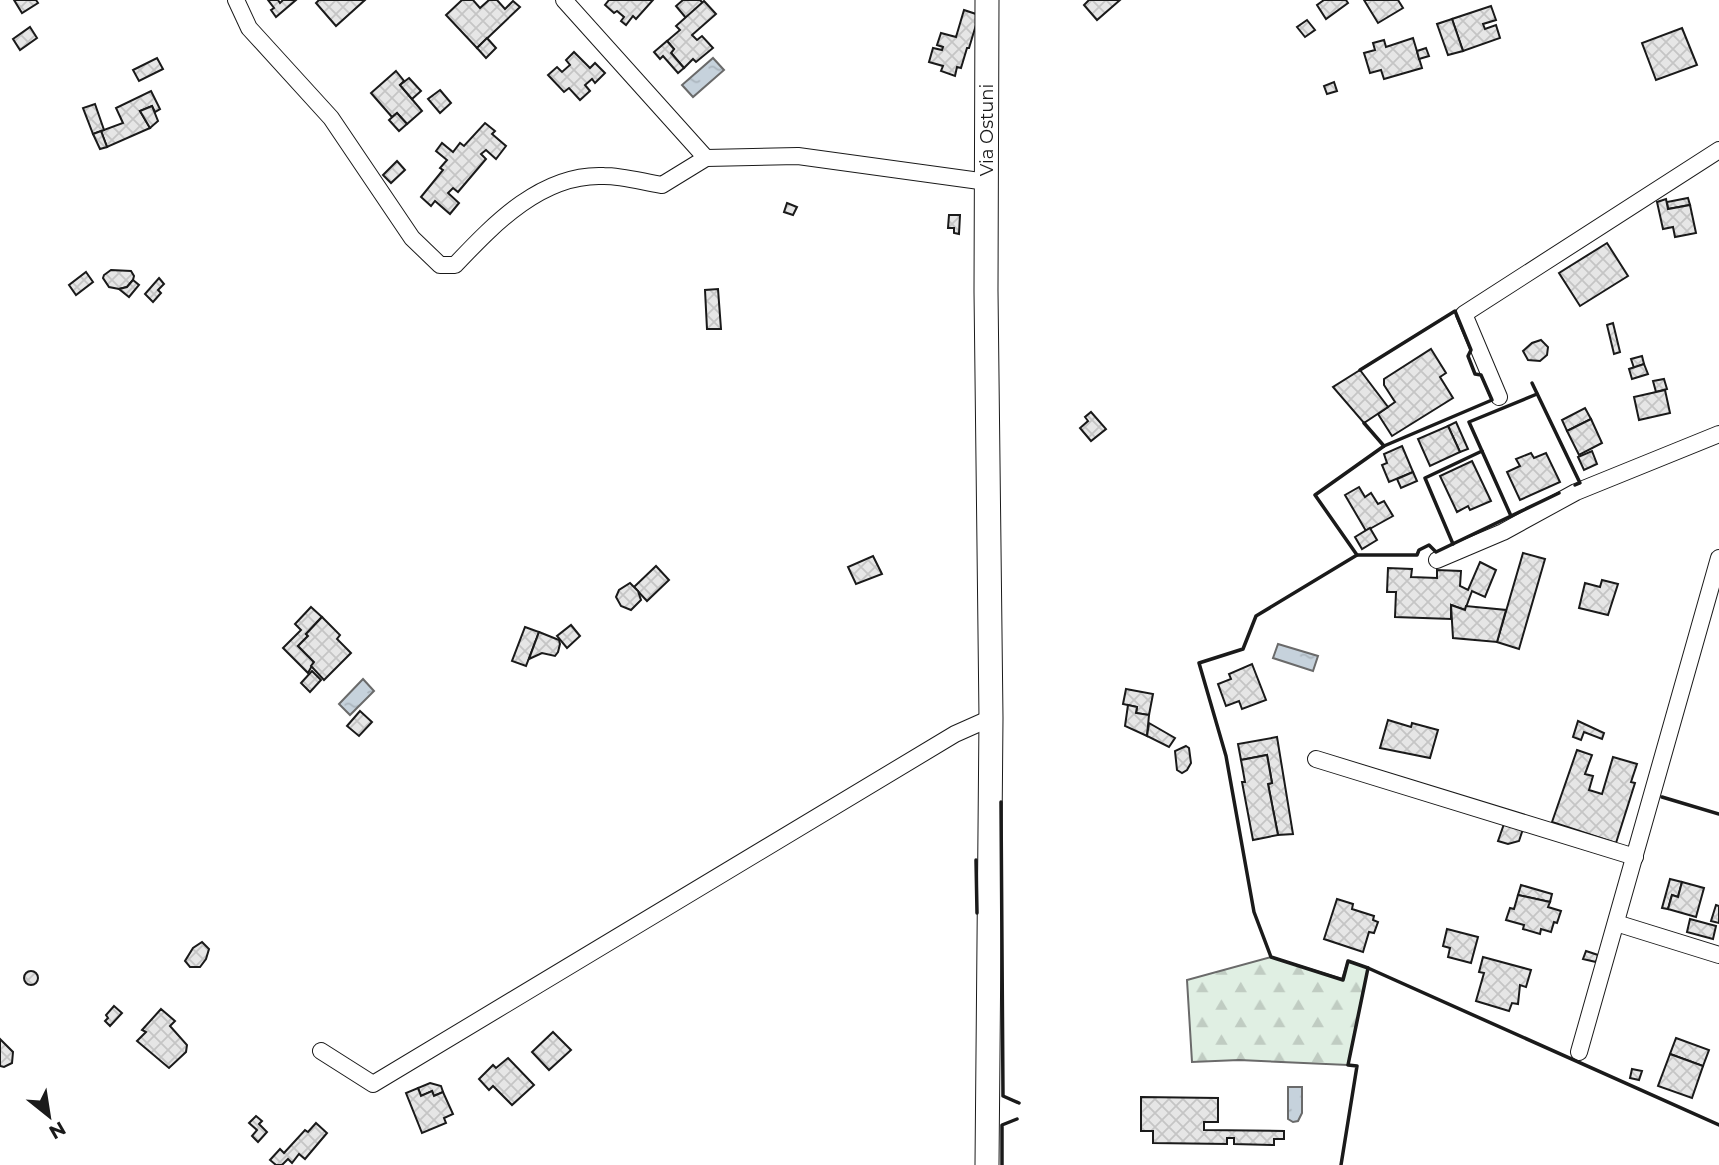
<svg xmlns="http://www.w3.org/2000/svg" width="1719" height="1165" viewBox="0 0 1719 1165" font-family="Montserrat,sans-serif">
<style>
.forest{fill:url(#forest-firs);stroke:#6a6a6a;stroke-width:2}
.water{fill:url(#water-ripples);stroke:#6a6a6a;stroke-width:2}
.building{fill:url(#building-cross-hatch);stroke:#1a1a1a;stroke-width:2}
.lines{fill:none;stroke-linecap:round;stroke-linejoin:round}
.street-casing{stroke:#1a1a1a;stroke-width:18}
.secondary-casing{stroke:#1a1a1a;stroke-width:25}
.street{stroke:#fff;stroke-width:16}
.secondary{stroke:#fff;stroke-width:23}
.wall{stroke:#1a1a1a;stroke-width:3.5}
.labels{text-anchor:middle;stroke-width:5;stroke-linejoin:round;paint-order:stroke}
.street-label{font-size:18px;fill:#1a1a1a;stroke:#fff}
</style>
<defs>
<pattern id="forest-firs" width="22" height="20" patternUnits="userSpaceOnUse" patternTransform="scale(1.75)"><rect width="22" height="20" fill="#e0efe3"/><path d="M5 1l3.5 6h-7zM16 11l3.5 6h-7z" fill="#c0ccc2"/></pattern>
<pattern id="water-ripples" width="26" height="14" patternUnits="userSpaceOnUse" patternTransform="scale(1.75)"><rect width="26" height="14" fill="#c6d2dc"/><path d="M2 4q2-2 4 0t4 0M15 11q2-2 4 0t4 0" fill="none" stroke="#aab4bc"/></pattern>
<pattern id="building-cross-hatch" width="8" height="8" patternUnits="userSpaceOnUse" patternTransform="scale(1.75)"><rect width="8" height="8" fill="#e6e6e6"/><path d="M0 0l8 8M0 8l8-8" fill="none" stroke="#c5c5c5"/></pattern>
</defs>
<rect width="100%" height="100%" fill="#fff"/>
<path class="forest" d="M1271,957L1342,979L1348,961L1368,968L1348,1065L1239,1060L1192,1062L1187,980Z"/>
<g class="water">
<path d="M713,58L724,70L693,97L682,85Z"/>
<path d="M1278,644L1318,656L1313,671L1273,658Z"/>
<path d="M363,679L374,691L350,715L339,704Z"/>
<path d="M1288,1087H1302V1113L1298,1121L1293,1122L1288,1119Z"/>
</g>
<g class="building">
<path d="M14,0H36L38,3L22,13Z"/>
<path d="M268,0H278L280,3L283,0H296L276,17L271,10L274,8Z"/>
<path d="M319,0H365L336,26L316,3Z"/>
<path d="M462,0H473L480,8L489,0H497L505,9L513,1L520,7L477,48L446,15Z"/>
<path d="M609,0H653L636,19L633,16L626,25L621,21L624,17L617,11L614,13L605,5Z"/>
<path d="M683,0H700L703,3L686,18L676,6Z"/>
<path d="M1089,0H1120L1097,20L1084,5Z"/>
<path d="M1324,0H1346L1348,3L1326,19L1317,5Z"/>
<path d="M1364,0H1398L1403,8L1378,23Z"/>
<path d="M704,1L716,14L692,35L697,40L702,36L713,48L696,62L693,59L684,68L671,53L674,49L667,41L680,30L676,26Z"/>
<path d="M1491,6L1496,20L1483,24L1485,29L1496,25L1500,38L1463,51L1452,19Z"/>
<path d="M964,10L979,15L969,48H967L961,68L957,67L955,76L941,71L943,66L929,62L933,48L942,50L943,47L937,45L941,33L956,37Z"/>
<path d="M1452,19L1463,51L1448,55L1437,24Z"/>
<path d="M1307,20L1315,30L1305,37L1297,27Z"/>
<path d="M30,27L37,38L20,50L13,39Z"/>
<path d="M1682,28L1697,65L1656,80L1642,43Z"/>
<path d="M487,38L496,48L486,58L477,48Z"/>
<path d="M1413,38L1422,68L1384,79L1381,70L1370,73L1364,53L1375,50L1373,43L1384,40L1386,47Z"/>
<path d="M667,41L674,49L671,53L684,68L678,73L663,56L660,59L654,52Z"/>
<path d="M1426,48L1429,56L1419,59L1417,51Z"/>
<path d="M574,52L590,68L595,63L605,73L595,83L592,79L585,85L590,91L580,100L569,88L564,92L548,75L557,67L562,72L570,65L566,60Z"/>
<path d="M157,58L163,69L139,81L133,70Z"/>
<path d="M396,71L404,81L400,85L422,111L407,124L397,113L392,117L371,93Z"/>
<path d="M409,78L421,91L412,99L400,85Z"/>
<path d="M1334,82L1337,91L1327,94L1324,86Z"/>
<path d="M440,90L451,103L440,113L428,99Z"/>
<path d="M151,91L160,109L155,112L152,106L140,111L150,128L107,147L101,131L123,123L116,108Z"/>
<path d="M95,104L104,130L93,134L83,108Z"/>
<path d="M152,106L158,121L150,128L140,111Z"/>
<path d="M397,113L407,124L399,131L389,120Z"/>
<path d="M485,123L495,131L492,134L506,146L496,159L486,150L481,154L486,159L458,192L453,188L448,193L459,203L450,214L435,201L431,206L421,197L443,170L440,168L447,160L436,151L442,143L453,152L460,143L464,146Z"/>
<path d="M101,131L107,147L100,149L93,134Z"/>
<path d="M397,161L405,170L391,183L383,175Z"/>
<path d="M1688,198L1690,205L1668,209L1667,202Z"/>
<path d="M1666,199L1668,209L1690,205L1696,233L1675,237L1673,227L1663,229L1657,202Z"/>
<path d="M787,203L797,207L793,215L784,212Z"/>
<path d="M949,215H960L959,234L954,233V228H948Z"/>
<path d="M1607,243L1628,276L1580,306L1559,273Z"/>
<path d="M111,270L131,271L134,276L133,280L127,287L119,289L109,287L103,278L104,275Z"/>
<path d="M86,272L93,282L76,295L69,285Z"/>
<path d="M159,278L164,284L158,290L161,293L153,302L145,294Z"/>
<path d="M133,280L139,285L129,297L119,289L127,287Z"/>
<path d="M718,289L721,329H707L705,290Z"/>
<path d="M1613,323L1620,352L1614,354L1607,325Z"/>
<path d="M1541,340L1548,347L1547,355L1540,361L1528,360L1523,351L1532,343Z"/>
<path d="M1431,349L1446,373L1440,377L1453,398L1392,436L1378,414L1395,402L1384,385V379Z"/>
<path d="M1642,356L1644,364L1634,368L1631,359Z"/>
<path d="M1644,364L1648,374L1632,379L1629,369Z"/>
<path d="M1360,370L1388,407L1364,423L1333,387Z"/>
<path d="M1664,379L1667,389L1656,392L1653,381Z"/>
<path d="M1665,390L1670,413L1639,420L1634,397Z"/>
<path d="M1585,408L1591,419L1567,431L1562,420Z"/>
<path d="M1091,412L1106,429L1091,441L1080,428L1088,421L1085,417Z"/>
<path d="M1591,419L1602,443L1579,455L1567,431Z"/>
<path d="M1456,422L1468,449L1460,452L1448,426Z"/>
<path d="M1448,426L1460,452L1430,466L1418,439Z"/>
<path d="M1402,446L1413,472L1389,482L1382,465L1387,463L1384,454Z"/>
<path d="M1592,451L1597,464L1584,470L1578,457Z"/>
<path d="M1531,453L1534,458L1546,453L1560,482L1520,500L1507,472L1520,466L1516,459Z"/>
<path d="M1472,461L1491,501L1470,510L1468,506L1457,512L1440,476Z"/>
<path d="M1413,472L1417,481L1401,488L1397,479Z"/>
<path d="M1359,487L1365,497L1371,493L1378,504L1384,501L1393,516L1366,531L1345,495Z"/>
<path d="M1370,528L1377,540L1362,549L1355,537Z"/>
<path d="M1523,553L1545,559L1519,649L1497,642Z"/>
<path d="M873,556L882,574L856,584L848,567Z"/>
<path d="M1480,562L1496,570L1485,597L1472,591L1465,610L1451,605V619L1395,617L1396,592H1387L1388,568L1412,569L1411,577L1437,578V570L1461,571L1460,586L1468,590Z"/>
<path d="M656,566L669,580L647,601L634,587Z"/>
<path d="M1602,580L1618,584L1608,615L1579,608L1585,583L1600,587Z"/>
<path d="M630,583L638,591L641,600L631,610L621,606L616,597L619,590Z"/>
<path d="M1451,605L1465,610L1466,606L1506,610L1497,642L1453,638Z"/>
<path d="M311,607L322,617L306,634L308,636L298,646L314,662L308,673L283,648L301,630L295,624Z"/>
<path d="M322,617L340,635L337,639L351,653L324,680L311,666L314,662L298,646L308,636L306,634Z"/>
<path d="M571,625L580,636L567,648L557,636Z"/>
<path d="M525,627L539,632L526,666L512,661Z"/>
<path d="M539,632L559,640L560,644L558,652L555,656L542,653L529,659Z"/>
<path d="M1252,664L1266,700L1242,709L1239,701L1226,706L1218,684L1231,679L1229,674Z"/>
<path d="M312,671L321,680L310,692L301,683Z"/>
<path d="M1126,689L1153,694L1149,715L1136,713L1137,707L1123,704Z"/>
<path d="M1128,705L1137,707L1136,713L1149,715L1147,736L1125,726Z"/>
<path d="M360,711L372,722L359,736L347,726Z"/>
<path d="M1388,720L1411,727L1412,723L1438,730L1430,758L1380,748Z"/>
<path d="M1578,721L1604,733L1602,739L1584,732L1581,740L1573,737Z"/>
<path d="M1149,723L1175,738L1169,747L1147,736Z"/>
<path d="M1277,737L1293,834L1278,835L1268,784L1272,783L1267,755L1241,760L1238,744Z"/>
<path d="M1186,746L1189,748L1191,763L1187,770L1182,773L1177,770L1175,751Z"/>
<path d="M1577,750L1592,755L1585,774L1593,776L1589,790L1602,794L1613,757L1637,764L1631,782L1635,783L1616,843L1552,822Z"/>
<path d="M1267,755L1272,783L1268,784L1278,835L1253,840L1242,782H1245L1241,760Z"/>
<path d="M1504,824L1523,829L1519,841L1508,844L1498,841Z"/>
<path d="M1670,879L1682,882L1678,897L1672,895L1668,909L1662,908Z"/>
<path d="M1682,882L1704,888L1696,917L1668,909L1672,895L1678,897Z"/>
<path d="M1521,885L1552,894L1550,902L1518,895Z"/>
<path d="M1518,895L1550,902L1548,907L1561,911L1557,923L1554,922L1551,932L1541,929L1540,934L1523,929L1524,925L1506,920L1510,908L1514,909Z"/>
<path d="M1337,899L1353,904L1352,909L1374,916L1373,920L1378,922L1374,933L1369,932L1363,952L1324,939Z"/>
<path d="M1716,905L1719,906V923L1711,921Z"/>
<path d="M1690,919L1716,926L1713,939L1687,932Z"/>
<path d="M1447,929L1478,937L1471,963L1448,957L1450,948L1443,946Z"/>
<path d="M202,942L209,949L206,959L200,967H190L185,961L193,948Z"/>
<path d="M1586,951L1598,955L1596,962L1583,959Z"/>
<path d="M1483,957L1531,970L1526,987L1520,985L1518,1004L1512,1003L1509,1011L1476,1001L1484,973L1479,972Z"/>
<circle cx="31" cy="978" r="7"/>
<path d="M114,1006L122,1013L110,1026L105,1021L108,1018L106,1015Z"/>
<path d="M161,1009L175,1021L170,1026L187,1045L186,1052L169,1068L137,1041L146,1032L142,1030Z"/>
<path d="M553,1032L571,1050L549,1070L532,1052Z"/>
<path d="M1676,1038L1709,1050L1703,1066L1670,1054Z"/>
<path d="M0,1039L13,1052L12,1063L4,1067L0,1066Z"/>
<path d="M1670,1054L1703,1066L1692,1098L1658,1086Z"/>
<path d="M508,1058L534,1085L512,1105L493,1086L489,1090L479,1079L493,1065L496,1068Z"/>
<path d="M1632,1069L1642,1071L1639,1080L1630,1078Z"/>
<path d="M430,1083L441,1086L443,1092L434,1096L432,1091L421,1096L418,1088Z"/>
<path d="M418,1088L421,1096L432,1091L434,1096L443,1092L453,1114L444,1118L446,1123L422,1133L406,1093Z"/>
<path d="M1141,1097L1218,1098V1122H1204V1130L1284,1131V1139H1274V1145L1234,1144V1138H1227V1144L1153,1143V1131H1141Z"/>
<path d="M256,1116L262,1121L259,1124L267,1132L258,1142L252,1136L257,1130L249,1123Z"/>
<path d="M316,1123L327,1133L305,1159L299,1154L292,1163L288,1159L282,1165H276L270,1160L280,1149L284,1153L305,1130L308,1132Z"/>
</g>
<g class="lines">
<defs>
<g id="street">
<path d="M236,0L249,28L331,118L412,238L440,265H455C494,224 542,173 604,176C623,176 643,182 662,185L706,158L798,156L987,182"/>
<path d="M564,0L706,158"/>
<path d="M1499,397L1464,314L1719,150"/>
<path d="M1437,560L1503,532L1576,492L1719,434"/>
<path d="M1316,759L1635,857"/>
<path d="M1616,923L1719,955"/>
<path d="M321,1051L373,1084L955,734L991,718"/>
<path d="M1579,1052L1719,558"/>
</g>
<path id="secondary" d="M987,1165L991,718L986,291L987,0"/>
</defs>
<use href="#street" class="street-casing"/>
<use href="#secondary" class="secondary-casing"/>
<use href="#street" class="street"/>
<use href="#secondary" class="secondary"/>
<g class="wall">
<path d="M1360,370L1455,311L1471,350L1468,356L1475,374L1481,375L1492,400L1384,446"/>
<path d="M1532,383L1580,483L1575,485"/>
<path d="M1364,423L1384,446L1315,495L1357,555H1417L1419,550L1429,545L1436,552L1559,493"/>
<path d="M1511,516L1469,422L1537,394"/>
<path d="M1453,544L1425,478L1482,451"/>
<path d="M1357,555L1256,616L1243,649L1199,663L1226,756L1254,912L1271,957L1343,980L1348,961L1368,968L1719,1125"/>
<path d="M1662,797L1719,814"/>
<path d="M1001,802L1003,1096L1019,1103"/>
<path d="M976,860L977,913"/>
<path d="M1002,1165V1125L1017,1119"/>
<path d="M1341,1165L1357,1066L1348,1065L1368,968"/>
</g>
</g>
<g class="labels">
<g class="street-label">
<text transform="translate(987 130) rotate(-90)" y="6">Via Ostuni</text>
</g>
</g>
<g transform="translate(49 1116) rotate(150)" stroke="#ffffff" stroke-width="5" paint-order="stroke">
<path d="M0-5L12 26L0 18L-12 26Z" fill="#1a1a1a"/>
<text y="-10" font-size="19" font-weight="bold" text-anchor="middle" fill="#1a1a1a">N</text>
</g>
</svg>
